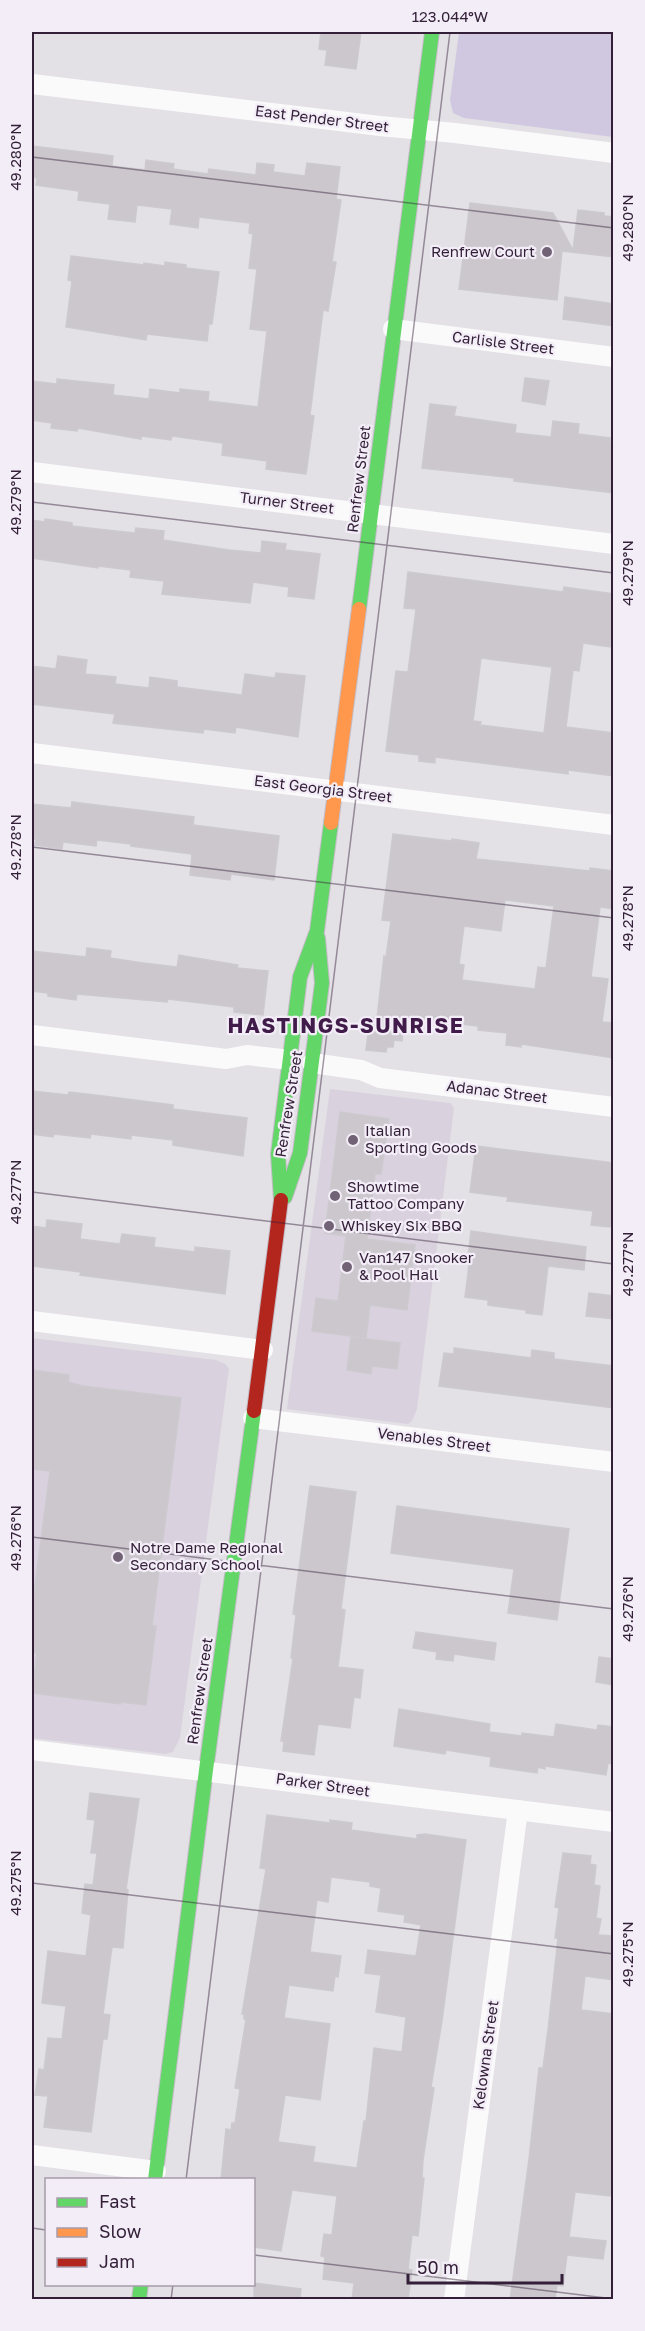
<svg xmlns="http://www.w3.org/2000/svg" width="645" height="2331" viewBox="0 0 645 2331" font-family="'Golos Text',sans-serif">
<style>
.built{fill:#d9d2de}
.green{fill:#d0c8e0}
.building{fill:#cbc7cd;stroke:#ccc9cf;stroke-width:1.5;fill-rule:evenodd}
.lines{fill:none;stroke-linecap:round;stroke-linejoin:round}
.fast-casing{stroke:#c3bcc6;stroke-width:16}
.slow-casing{stroke:#c3bcc6;stroke-width:16}
.jam-casing{stroke:#c3bcc6;stroke-width:16}
.street{stroke:#fbfafb;stroke-width:20}
.fast{stroke:#63d668;stroke-width:14}
.slow{stroke:#ff974d;stroke-width:14}
.jam{stroke:#b3261e;stroke-width:14}
.ticks{fill:none;stroke:#331f38;stroke-width:1.5;stroke-opacity:0.45}
.poi-dot{fill:#716375;stroke:#f2edf6;stroke-width:2}
.labels{text-anchor:middle;stroke-width:4.5;stroke-linejoin:round;paint-order:stroke}
.street-label{font-size:15px;fill:#331f38;stroke:#f2edf6}
.poi-label{font-size:15px;fill:#331f38;stroke:#f2edf6;text-anchor:start}
.district-label{font-size:21px;font-weight:bold;letter-spacing:1.5px;fill:#411b4a;stroke:#f2edf6}
.neatline{fill:none;stroke:#331f38;stroke-width:2}
.ticks-label{font-size:15px;text-anchor:middle;fill:#331f38}
</style>
<rect width="100%" height="100%" fill="#e3e0e6"/>
<g class="built">
<path d="M330,1089L450,1103L454,1108L417,1409L412,1421L408,1424L287,1409Z"/>
<path d="M32,1338L216,1360L225,1364L229,1369L180,1738L173,1752L165,1754L32,1738Z"/>
</g>
<path class="green" d="M459,32H613V137L464,118L453,113L450,100Z"/>
<g class="building">
<path d="M321,32H361L356,69L325,65L327,50L319,49Z"/>
<path d="M32,146L113,156L112,166L145,170L146,160L174,164L173,169L208,174L209,169L256,175L257,163L274,165L273,172L305,176L307,163L340,167L336,199L341,200L332,262H336L328,311L323,310L310,415L314,416L306,474L266,469L267,461L222,455L223,443L172,436L171,440L141,436V439L78,428L77,431L51,428L52,423L32,420V381L57,384V379L114,385L113,395L149,399L150,389L180,393V389L209,392L208,401L258,407L267,331L250,329L257,269L249,268L253,234L249,233L250,223L199,217L198,228L170,224L172,209L137,205L135,222L108,219L110,204L78,200L79,191L36,185L37,178L32,177Z"/>
<path d="M470,203L553,213L573,250L578,210L604,213V216L614,217V257L562,251L557,300L459,289Z"/>
<path d="M71,256L144,265V263L165,266V262L186,265V268L219,272L212,324H209L207,341L147,334L146,340L66,327L72,281L68,280Z"/>
<path d="M565,297L614,304V326L563,319Z"/>
<path d="M525,378L549,381L545,405L522,401Z"/>
<path d="M430,404L456,407L454,416L516,425L515,433L551,437L553,421L579,424L578,434L610,438V442L614,443V493L514,481V478L422,468Z"/>
<path d="M45,519L72,523V526L106,530L135,533L136,528L164,531L163,540L229,550L261,553L262,541L286,544L285,550L320,554L314,599L288,596L289,587L253,582L250,603L162,594L164,581L130,577L131,570L98,566V568L32,558V520L45,522Z"/>
<path d="M408,572L563,592L564,587L614,594V641H611L610,647L583,643L579,671L573,670L566,727L614,733V776L568,770V774L435,757V763L419,761V755L386,751L396,671L408,672L416,609L404,608ZM481,658L552,667L544,733L480,725L481,722L473,721Z"/>
<path d="M58,656L87,660L85,674L116,677L115,684L149,688L150,677L177,681V687L242,695L245,674L275,678L276,673L305,676L298,737L236,727L235,733L204,729L203,733L113,723L115,714L32,704V666L56,669Z"/>
<path d="M72,802L194,817L193,825L279,836L274,880L231,874L230,880L190,875L192,854L131,846V844L97,840L96,846L63,842L62,849L35,845L36,839H32V804L71,808Z"/>
<path d="M393,834L451,841L452,839L479,843L476,859L590,871V868L614,871V909L600,907L591,977L608,979L602,1022L614,1023V1058L521,1044V1047L506,1045L507,1033L478,1030V1026L409,1018H404L402,1041L394,1040L393,1047H387L386,1052L366,1050L370,1018H377L384,956L386,957L391,921L382,920ZM505,900L554,906L546,968L538,967L535,989L462,980L464,965L459,964L464,926L501,931Z"/>
<path d="M87,948L111,951L110,958L143,963L177,967L179,955L238,965L237,968L268,971L263,1015L234,1012V1007L168,999L167,1002L77,994L76,1000L48,996V993L32,991V951L86,957Z"/>
<path d="M32,1091L68,1095L69,1092L95,1095L173,1105V1109L247,1118L243,1156L173,1145V1140L131,1135V1139L91,1134L90,1138L54,1134L53,1137L32,1134Z"/>
<path d="M340,1112L389,1119L381,1174H375L367,1239L415,1245L407,1310L370,1305L366,1338L312,1331L316,1298L338,1301L346,1236L325,1233Z"/>
<path d="M476,1146L614,1163V1211L610,1227L591,1225L593,1211L507,1201L508,1197L470,1192Z"/>
<path d="M47,1220L82,1224L80,1239L120,1244L122,1234L155,1238L154,1247L195,1252V1247L230,1251L225,1294L80,1275L81,1272L32,1266V1226L46,1228Z"/>
<path d="M471,1231L586,1247L584,1270L548,1266L542,1315L526,1313V1310L488,1305V1300L465,1297L470,1257H468Z"/>
<path d="M589,1293L614,1296V1319L586,1316Z"/>
<path d="M351,1337L400,1343L397,1369L372,1366L371,1374L347,1370Z"/>
<path d="M454,1348L531,1358L532,1350L554,1353V1359L614,1366V1408L439,1386L444,1353L454,1354Z"/>
<path d="M32,1370L69,1375L68,1382L83,1386L181,1398L152,1626H156L146,1705L121,1702V1704L32,1693L37,1653L32,1652V1608L50,1471L32,1469Z"/>
<path d="M310,1486L356,1492L341,1609L345,1610L338,1667L363,1670L360,1698L354,1697L350,1728L318,1724L314,1755L283,1751L284,1741H281L293,1658H291L296,1615L293,1614Z"/>
<path d="M397,1506L569,1529L557,1620L508,1613L514,1569L391,1553Z"/>
<path d="M416,1632L496,1643L494,1660L454,1654L453,1661L436,1659L437,1652L413,1648Z"/>
<path d="M599,1657L614,1659V1685L596,1682Z"/>
<path d="M399,1709L490,1724L489,1732L522,1736V1733L554,1737L556,1724L597,1730L598,1725L614,1727V1764L608,1763L606,1775L545,1766V1769L538,1767L537,1773L490,1766L491,1757L446,1750L445,1754L394,1746Z"/>
<path d="M90,1793L139,1799L126,1889L128,1890L123,1948L112,1947L103,2014L110,2015L107,2039H103L91,2132L44,2127L48,2096L35,2095L39,2069L44,2070L48,2038L62,2039L66,2006L42,2003L48,1951L86,1956L91,1915L82,1913L85,1884L93,1885L97,1853H91L95,1820L87,1819Z"/>
<path d="M267,1815L330,1823V1820L352,1823L351,1830L417,1839V1835L425,1834L466,1840L442,2021L431,2087L434,2088L423,2160L422,2178H424L418,2236L412,2235L408,2269L412,2270L408,2300H352L354,2283L323,2279L325,2257L321,2256L324,2234L332,2235L337,2196L292,2190L281,2251L254,2247V2180H221L226,2129L231,2130L232,2123H235L240,2089L235,2088L246,2019H244V2014H242L266,1869L260,1868ZM331,1877L370,1882V1886L381,1888L378,1911L405,1915L404,1922L421,1925L416,1956L368,1950L365,1973L381,1975L376,2012L406,2017L402,2052L374,2048L366,2121H364L357,2168L313,2162L315,2147L278,2142L285,2095L320,2100L330,2024L284,2018L289,1985L333,1991L335,1976L338,1977L341,1956L310,1952L317,1900L328,1902Z"/>
<path d="M563,1853L591,1856L590,1864L596,1865L594,1885L600,1886L596,1918L601,1919L598,1935L614,1936V1980L585,1976L581,2010L614,2014V2147L610,2196L575,2192L569,2237L606,2241L603,2259L567,2255L563,2286L557,2285L555,2300H510L529,2159L539,2068H543L548,2030L558,1938H555L559,1908L555,1907Z"/>
<path d="M254,2283L301,2289L300,2300H254Z"/>
</g>
<g class="lines">
<defs>
<g id="fast">
<path d="M359,609L432,32"/>
<path d="M285,1197L300,1153L314,1046L322,983L318,938"/>
<path d="M281,1200L278,1154L300,977L317,931L331,823"/>
<path d="M155,2180L206,1770L254,1411"/>
<path d="M139,2300L141,2284"/>
</g>
<path id="slow" d="M331,823L359,609"/>
<path id="jam" d="M254,1411L281,1200"/>
</defs>
<use href="#fast" class="fast-casing"/>
<use href="#slow" class="slow-casing"/>
<use href="#jam" class="jam-casing"/>
<g class="street">
<path d="M32,84L380,126L455,133L614,153"/>
<path d="M393,329L614,357"/>
<path d="M32,472L614,544"/>
<path d="M32,753L614,825"/>
<path d="M32,1035L226,1059L247,1055L290,1060"/>
<path d="M312,1063L361,1070L380,1078L614,1107"/>
<path d="M32,1321L263,1350"/>
<path d="M253,1418L614,1462"/>
<path d="M32,1750L614,1822"/>
<path d="M32,2155L156,2171"/>
<path d="M454,2300L518,1810"/>
</g>
<use href="#fast" class="fast"/>
<use href="#slow" class="slow"/>
<use href="#jam" class="jam"/>
</g>
<path class="ticks" d="M32,157L614,228M32,502L614,573M32,847L614,918M32,1192L614,1264M32,1537L614,1609M32,1883L614,1954M186,2180L450,32M32,2228L46,2230M254,2255L614,2299M171,2300L173,2284"/>
<g class="poi-dot">
<circle cx="547" cy="252" r="6"/>
<circle cx="353" cy="1140" r="6"/>
<circle cx="335" cy="1196" r="6"/>
<circle cx="329" cy="1226" r="6"/>
<circle cx="347" cy="1267" r="6"/>
<circle cx="118" cy="1557" r="6"/>
</g>
<g class="labels">
<g class="street-label">
<text transform="translate(322 119) rotate(7)" y="5">East Pender Street</text>
<text transform="translate(503 343) rotate(7)" y="5">Carlisle Street</text>
<text transform="translate(359 479) rotate(-83)" y="5">Renfrew Street</text>
<text transform="translate(287 503) rotate(7)" y="5">Turner Street</text>
<text transform="translate(323 789) rotate(7)" y="5">East Georgia Street</text>
<text transform="translate(497 1092) rotate(7)" y="5">Adanac Street</text>
<text transform="translate(289 1104) rotate(-81)" y="5">Renfrew Street</text>
<text transform="translate(434 1440) rotate(7)" y="5">Venables Street</text>
<text transform="translate(200 1691) rotate(-82)" y="5">Renfrew Street</text>
<text transform="translate(323 1785) rotate(8)" y="5">Parker Street</text>
<text transform="translate(486 2055) rotate(-82)" y="5">Kelowna Street</text>
</g>
<g class="poi-label">
<text x="535" y="257" text-anchor="end">Renfrew Court</text>
<text x="365" y="1136">Italian<tspan x="365" dy="17">Sporting Goods</tspan></text>
<text x="347" y="1192">Showtime<tspan x="347" dy="17">Tattoo Company</tspan></text>
<text x="341" y="1231">Whiskey Six BBQ</text>
<text x="359" y="1263">Van147 Snooker<tspan x="359" dy="17">&amp; Pool Hall</tspan></text>
<text x="130" y="1553">Notre Dame Regional<tspan x="130" dy="17">Secondary School</tspan></text>
</g>
<g class="district-label">
<text x="346" y="1033">HASTINGS-SUNRISE</text>
</g>
</g>
<rect width="645" height="2331" fill="none" stroke="#f2edf6" stroke-width="66"/>
<rect x="45" y="2178" width="210" height="108" fill="#f2edf6" stroke="#a69baa" stroke-width="1.5"/>
<rect x="57" y="2198" width="30" height="9" fill="#63d668" stroke="#a69baa" stroke-width="1.5"/>
<text x="99" y="2208" font-size="18" fill="#331f38">Fast</text>
<rect x="57" y="2228" width="30" height="9" fill="#ff974d" stroke="#a69baa" stroke-width="1.5"/>
<text x="99" y="2238" font-size="18" fill="#331f38">Slow</text>
<rect x="57" y="2258" width="30" height="9" fill="#b3261e" stroke="#a69baa" stroke-width="1.5"/>
<text x="99" y="2268" font-size="18" fill="#331f38">Jam</text>
<path d="M408 2274v9h154v-9" fill="none" stroke="#331f38" stroke-width="3"/>
<text x="417" y="2274" font-size="18" fill="#331f38" stroke="#f2edf6" stroke-width="4.5" paint-order="stroke">50 m</text>
<rect x="33" y="33" width="579" height="2265" class="neatline"/>
<g class="ticks-label">
<text x="450" y="22">123.044°W</text>
<text transform="translate(16 157) rotate(-90)" y="5">49.280°N</text>
<text transform="translate(628 228) rotate(-90)" y="5">49.280°N</text>
<text transform="translate(16 502) rotate(-90)" y="5">49.279°N</text>
<text transform="translate(628 573) rotate(-90)" y="5">49.279°N</text>
<text transform="translate(16 847) rotate(-90)" y="5">49.278°N</text>
<text transform="translate(628 918) rotate(-90)" y="5">49.278°N</text>
<text transform="translate(16 1192) rotate(-90)" y="5">49.277°N</text>
<text transform="translate(628 1264) rotate(-90)" y="5">49.277°N</text>
<text transform="translate(16 1538) rotate(-90)" y="5">49.276°N</text>
<text transform="translate(628 1609) rotate(-90)" y="5">49.276°N</text>
<text transform="translate(16 1883) rotate(-90)" y="5">49.275°N</text>
<text transform="translate(628 1954) rotate(-90)" y="5">49.275°N</text>
</g>
</svg>
